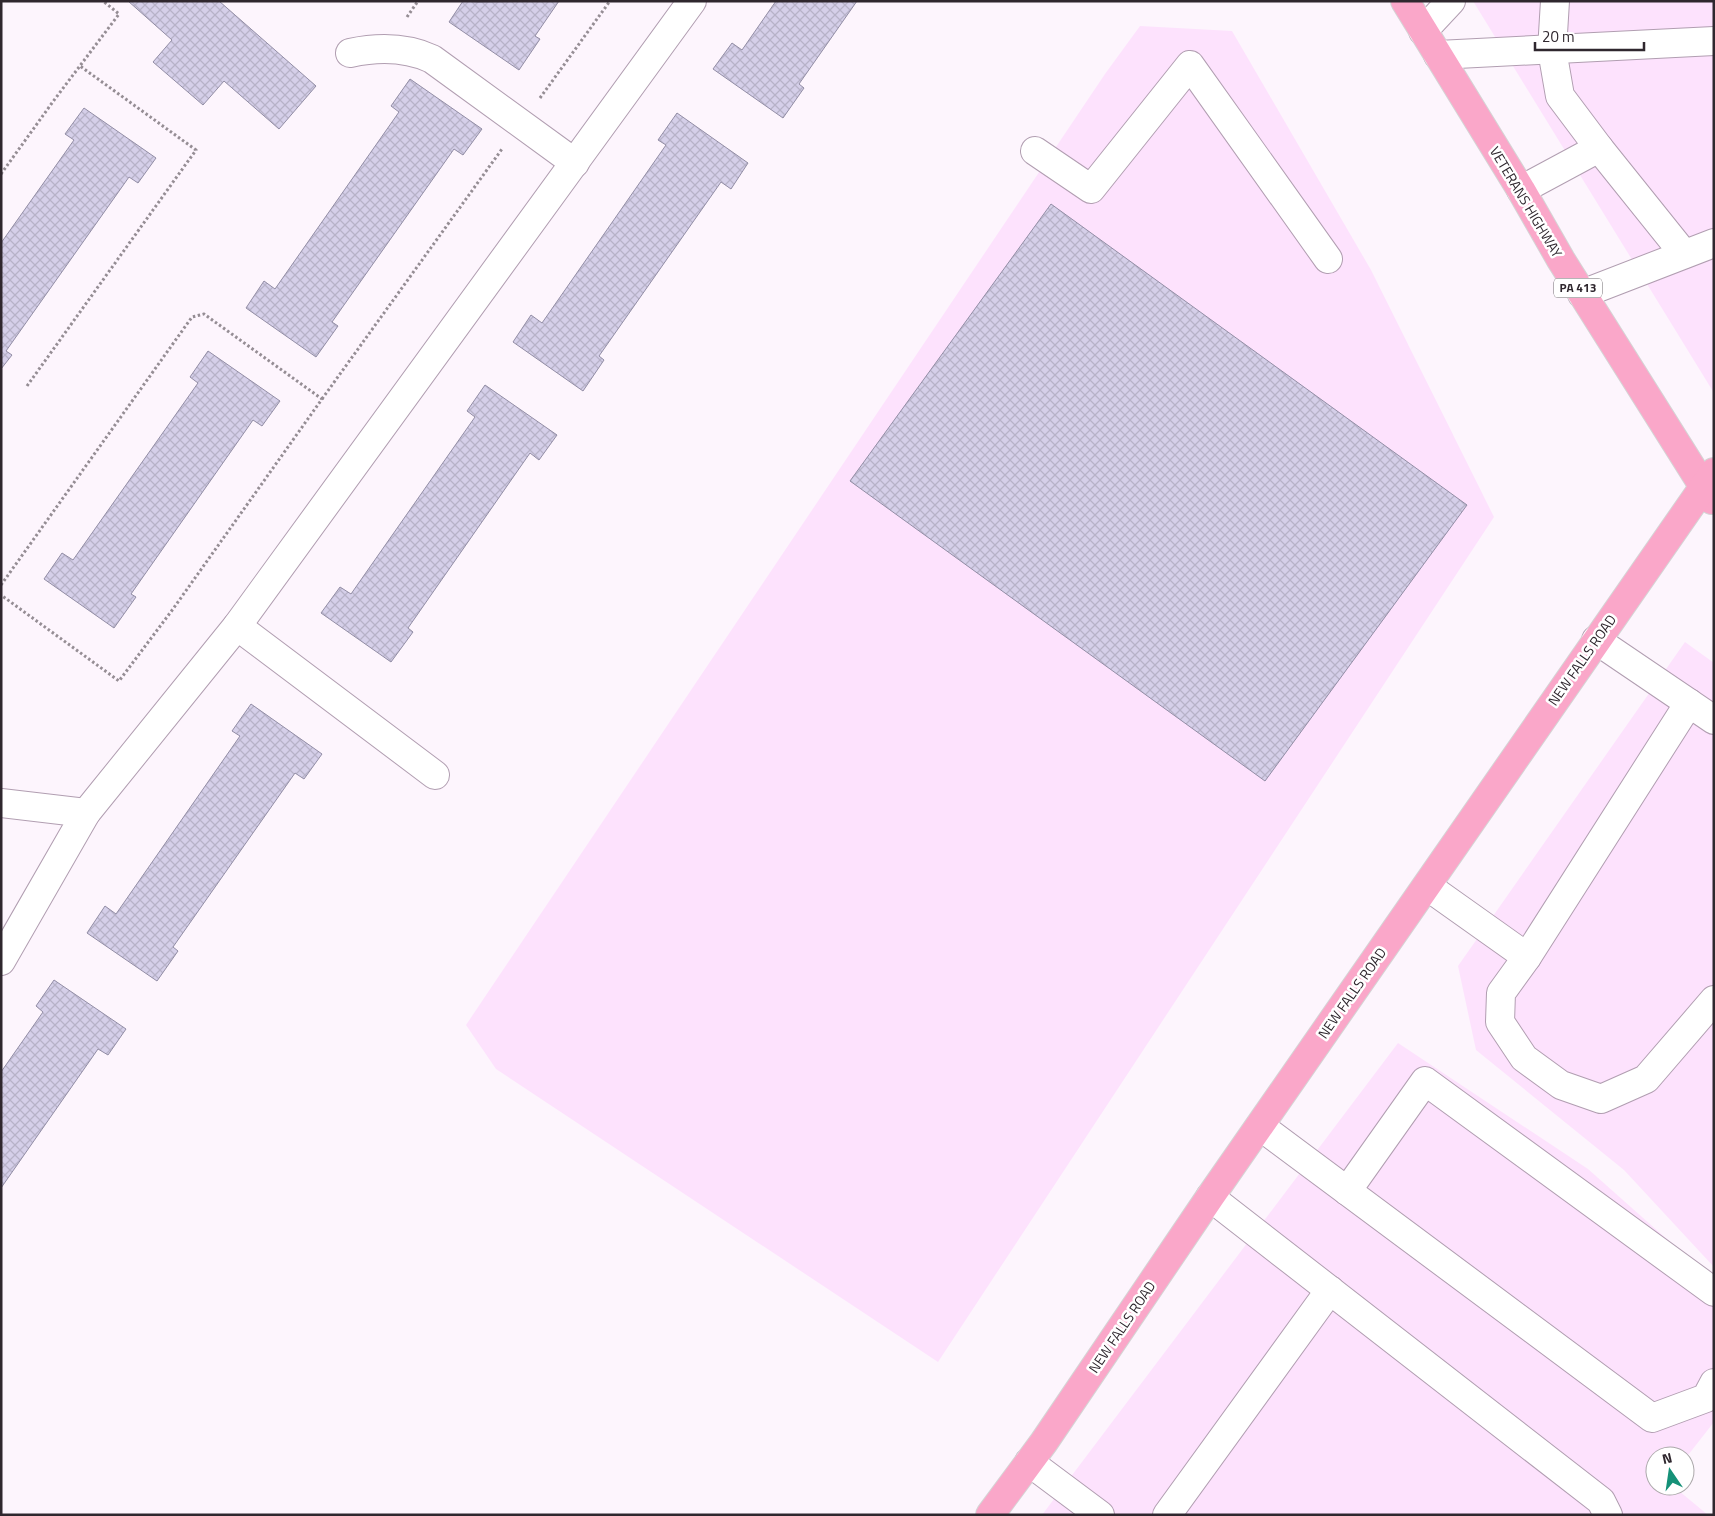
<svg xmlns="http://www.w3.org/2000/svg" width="1715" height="1516" viewBox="0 0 1715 1516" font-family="'Titillium Web',sans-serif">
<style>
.built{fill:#fde2fd}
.building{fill:url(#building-cross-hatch);stroke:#928da5}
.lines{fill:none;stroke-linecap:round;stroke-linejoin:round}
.minor-casing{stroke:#b19eb1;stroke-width:30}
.major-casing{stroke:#d5d4d5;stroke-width:30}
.path{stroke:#958d94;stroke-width:3;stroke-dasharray:2.5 2.5;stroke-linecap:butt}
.minor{stroke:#fff;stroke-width:28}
.major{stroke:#faa7c9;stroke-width:28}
.labels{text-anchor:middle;stroke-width:5;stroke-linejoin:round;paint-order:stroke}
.shield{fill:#fff;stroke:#6d686d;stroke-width:1}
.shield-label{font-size:12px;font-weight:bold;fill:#2f272e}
.street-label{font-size:14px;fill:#2f272e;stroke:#fff}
</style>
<defs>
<pattern id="building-cross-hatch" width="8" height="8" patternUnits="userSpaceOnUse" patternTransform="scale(1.25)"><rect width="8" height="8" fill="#d5cfe9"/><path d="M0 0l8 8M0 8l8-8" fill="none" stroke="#b7b2c8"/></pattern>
</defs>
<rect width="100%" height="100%" fill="#fdf5fd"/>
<g class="built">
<path d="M1473,1H1714V393Z"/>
<path d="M1140,26L1232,31L1371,270L1494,517L938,1362L496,1069L466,1025L1105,74Z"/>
<path d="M1685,642L1714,663V1267L1624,1170L1476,1050L1458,966Z"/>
<path d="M1398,1043L1588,1169L1714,1281V1422L1685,1459V1456H1655V1486H1673L1708,1515H1042Z"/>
</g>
<g class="building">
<path d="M128,1H219L316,86L279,129L224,81L203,105L153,62L172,40Z"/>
<path d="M463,1L478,2L559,1L535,36L540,39L519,70L449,22Z"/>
<path d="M776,1H857L799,84L804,88L783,118L713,69L732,43L742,50Z"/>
<path d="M410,79L482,129L463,155L454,149L332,322L338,326L316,357L246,308L264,281L275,289L399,112L391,106Z"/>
<path d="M84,108L156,158L138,183L129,177L6,351L12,355L1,369V243L74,140L65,134Z"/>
<path d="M677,113L748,163L731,189L721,182L599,356L604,360L583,391L513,342L531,315L542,323L666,145L658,140Z"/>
<path d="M1051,204L1467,505L1265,781L850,481Z"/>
<path d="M208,351L280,401L262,426L253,420L131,594L136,597L114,628L44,579L62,553L73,560L198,383L190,377Z"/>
<path d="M485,385L557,435L539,460L530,453L408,628L413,632L391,662L321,613L340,587L351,594L475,417L467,411Z"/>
<path d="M251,704L322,754L304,779L295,773L173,947L178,951L157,981L87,933L105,906L116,914L240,736L232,731Z"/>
<path d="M54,980L126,1029L108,1055L98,1049L1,1188V1072L43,1012L36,1006Z"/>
</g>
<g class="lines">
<defs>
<g id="minor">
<path d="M1423,31L1451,1"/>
<path d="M350,53C378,47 406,47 432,59L575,163"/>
<path d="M1438,55L1714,41"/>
<path d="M1599,148L1684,254"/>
<path d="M1035,151L1091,189L1190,65L1328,259"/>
<path d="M1521,190L1599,148L1560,96L1552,50L1555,1"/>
<path d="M1582,294L1714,243"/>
<path d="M237,626L435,775"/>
<path d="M1596,640L1714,720"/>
<path d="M1,803L86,813"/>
<path d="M1427,886L1527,957L1689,703"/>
<path d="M1527,957L1501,993L1500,1022L1524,1058L1561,1085L1601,1099L1646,1079L1714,1000"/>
<path d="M1,961L86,813L237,626L692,1"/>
<path d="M1260,1126L1652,1418L1706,1398L1714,1383"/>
<path d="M1347,1191L1425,1081L1714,1292"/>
<path d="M1210,1197L1601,1501L1608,1515"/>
<path d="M1029,1462L1100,1515"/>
<path d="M1167,1515L1330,1290"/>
</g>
<g id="major">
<path d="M1405,1L1521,190L1561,260L1712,500"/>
<path d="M990,1515L1044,1442L1210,1197L1714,472"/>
</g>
</defs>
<use href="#minor" class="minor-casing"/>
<use href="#major" class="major-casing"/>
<g class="path">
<path d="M407,17L418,1"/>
<path d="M540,98L610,1"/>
<path d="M1,174L52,103L119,14L103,1"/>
<path d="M27,386L196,150L80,66"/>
<path d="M322,399L502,149"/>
<path d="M1,585L192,317L204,314L322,399L173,609L119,681L1,595"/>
</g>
<use href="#minor" class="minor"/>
<use href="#major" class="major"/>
</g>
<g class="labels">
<rect class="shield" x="1554" y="278.5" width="48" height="19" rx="4"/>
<g class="shield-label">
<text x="1578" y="292">PA 413</text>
</g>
<g class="street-label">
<text transform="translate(1526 202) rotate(59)" y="5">VETERANS HIGHWAY</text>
<text transform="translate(1582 660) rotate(-55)" y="5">NEW FALLS ROAD</text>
<text transform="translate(1352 993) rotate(-55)" y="5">NEW FALLS ROAD</text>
<text transform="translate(1122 1327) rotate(-56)" y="5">NEW FALLS ROAD</text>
</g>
</g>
<rect width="1715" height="1516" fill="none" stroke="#2f272e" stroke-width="5"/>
<g transform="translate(1670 1471) rotate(347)"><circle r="24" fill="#ffffff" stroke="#aca9ab"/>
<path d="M0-4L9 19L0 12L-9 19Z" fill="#159178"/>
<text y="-8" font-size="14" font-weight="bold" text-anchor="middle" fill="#2f272e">N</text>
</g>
<path d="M1535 42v8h109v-8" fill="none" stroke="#2f272e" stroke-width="2.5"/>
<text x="1542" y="42" font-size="15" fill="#2f272e" stroke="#ffffff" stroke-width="4" paint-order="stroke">20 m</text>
</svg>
